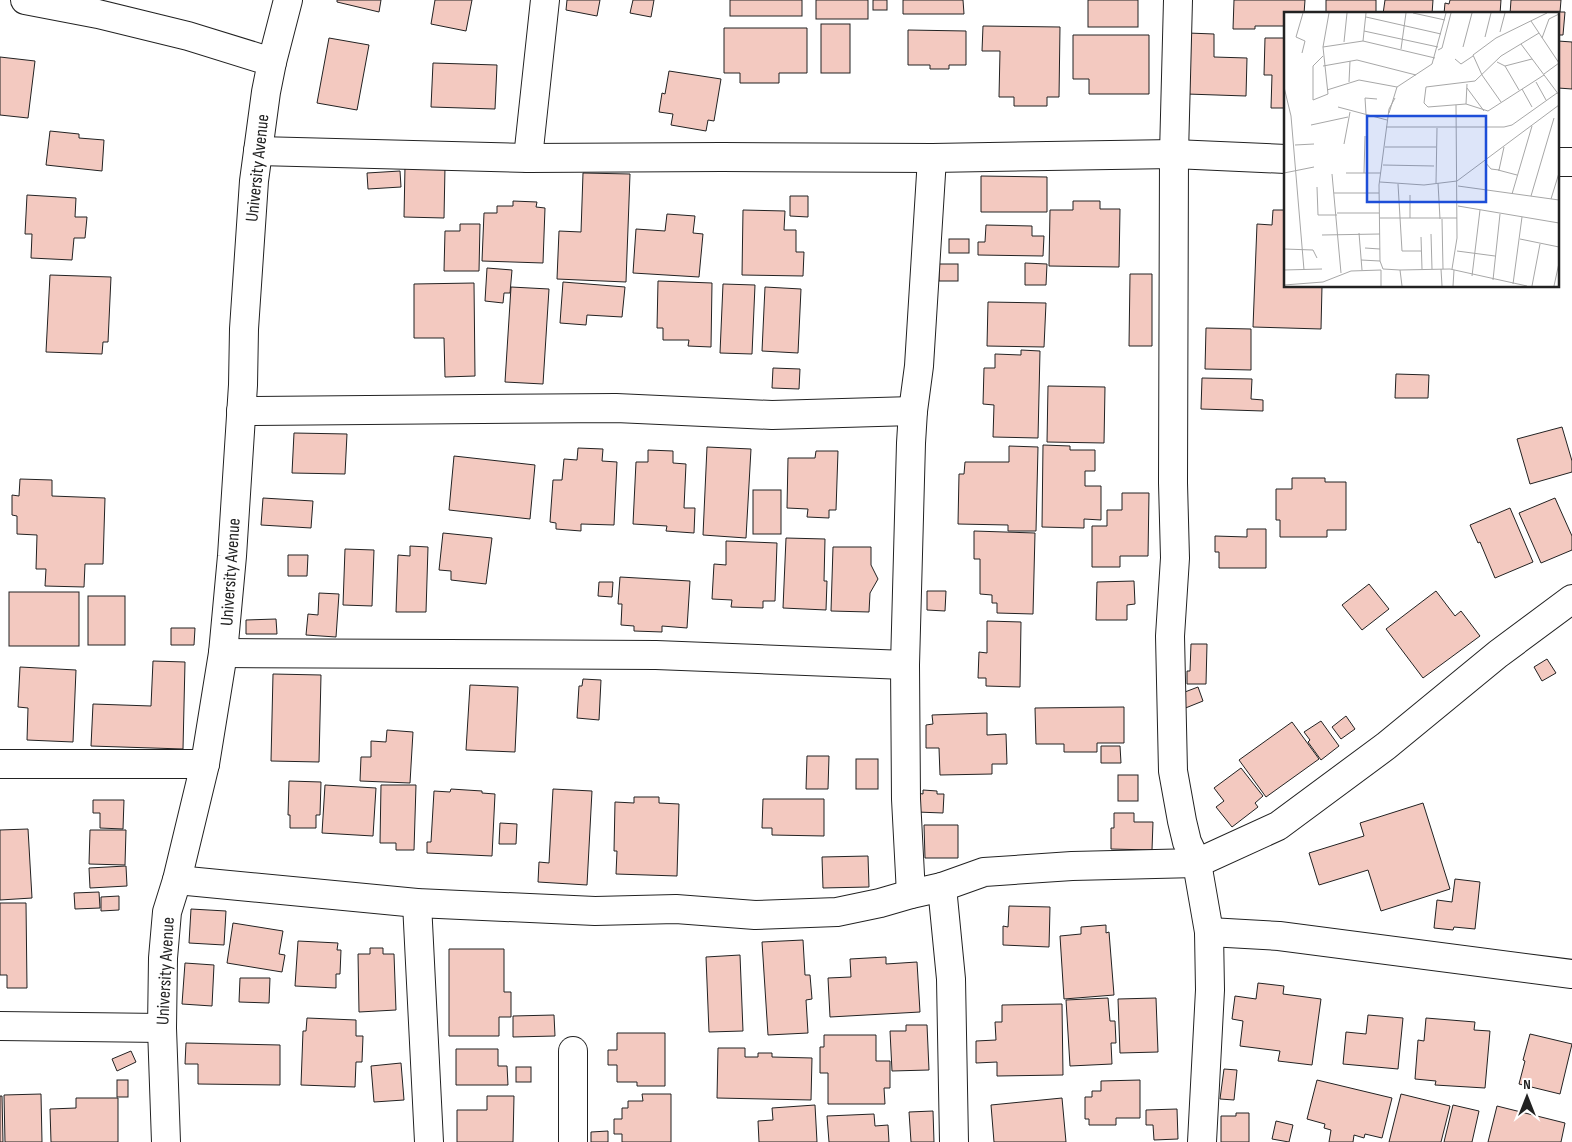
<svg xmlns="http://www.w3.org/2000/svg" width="1572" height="1142" viewBox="0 0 1572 1142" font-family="'Sofia Sans Condensed',sans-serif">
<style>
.building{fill:#f3c9c0;stroke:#222}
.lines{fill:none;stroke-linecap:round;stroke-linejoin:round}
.minor-casing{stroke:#222;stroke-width:30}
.minor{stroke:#fff;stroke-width:28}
.labels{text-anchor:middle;stroke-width:4;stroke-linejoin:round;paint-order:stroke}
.street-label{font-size:18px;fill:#222;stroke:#fff}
.inset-road{fill:none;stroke:#a7a7a7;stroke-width:1}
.view{fill:#1d4ed8;fill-opacity:0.15;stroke:#1d4ed8;stroke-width:2.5}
.inset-edge{fill:none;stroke:#222;stroke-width:2.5}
</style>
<rect width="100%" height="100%" fill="#fff"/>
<g class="building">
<path d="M337,0H381L379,12L337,2Z"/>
<path d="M435,0H472L466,31L431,24Z"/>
<path d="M567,0H600L597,16L566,10Z"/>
<path d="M633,0H654L651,17L630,13Z"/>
<rect x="730" y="0" width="72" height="16"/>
<rect x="816" y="0" width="52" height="19"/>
<rect x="873" y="0" width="14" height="10"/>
<path d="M903,0H963L964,14H903Z"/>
<rect x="1088" y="0" width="50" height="27"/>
<path d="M1234,0H1305L1304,14H1286V26H1255V29H1233Z"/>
<rect x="1326" y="0" width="50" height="14"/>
<path d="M1385,0H1433L1432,14H1383Z"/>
<path d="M1450,0H1501L1500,14H1444L1445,3L1449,4Z"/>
<path d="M1511,0H1561L1560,12H1565L1563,35H1558V14H1510Z"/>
<rect x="821" y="24" width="29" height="49"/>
<path d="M983,26L1060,27L1059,97H1047V106H1014V97H999L1000,51H982Z"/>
<path d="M724,28H807V73H779V83H740V73H724Z"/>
<path d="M908,30L966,31V65H949V69H930V65H908Z"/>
<path d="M1188,33L1214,34V57L1247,58L1246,96L1187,94Z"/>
<path d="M1073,35H1149V94H1089V79H1073Z"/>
<path d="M329,38L369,45L357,110L317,103Z"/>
<path d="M1265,38H1286V108H1271L1272,75H1264Z"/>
<path d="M1558,41L1572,42V89L1558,88Z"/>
<path d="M0,57L35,61L28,118L0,115Z"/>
<path d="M433,63L497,65L495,109L431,107Z"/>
<path d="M669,71L721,79L714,121L708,120L706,131L671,125L673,114L659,112L662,93L665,94Z"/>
<path d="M50,131L79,134V138L104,140L102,171L46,165Z"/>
<path d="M405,166L445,167L444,218L404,217Z"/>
<path d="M400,171L401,187L368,189L367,173Z"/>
<path d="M583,173L630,174L626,282L557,279L559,231L581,232Z"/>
<path d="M981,176L1047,177V212H981Z"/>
<path d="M27,195L76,198L75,217H87L85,238H74L72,260L31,258L32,234H25Z"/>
<path d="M790,196H808V217L790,216Z"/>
<path d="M513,201L537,202L536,207L545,208L543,263L482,261L484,213H497V206H513Z"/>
<path d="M1073,201H1100V209H1120L1119,267L1049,266L1050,210H1073Z"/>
<path d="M743,210L785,211L784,230H796V252H804L803,276L742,275Z"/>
<path d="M1273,210H1286V286H1322L1321,329L1253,327L1257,224L1272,225Z"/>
<path d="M667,214L695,216L693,233L703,234L699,277L633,273L636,229L665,231Z"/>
<path d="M460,224H480L479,271H444L445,231H460Z"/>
<path d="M986,225L1032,226V236H1044L1043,256L978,255V242H985Z"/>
<rect x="949" y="239" width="20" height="14"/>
<path d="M1025,263L1047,264L1046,285H1025Z"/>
<rect x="939" y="264" width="19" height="17"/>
<path d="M487,268L512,270L510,293H504L503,303L485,301Z"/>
<path d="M1130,274H1152V346H1129Z"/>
<path d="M50,275L111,277L108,342H103L102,354L46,352Z"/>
<path d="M658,281L712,283L711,347L688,346L689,340H663V328H657Z"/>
<path d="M563,282L625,287L622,317L587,315L586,325L560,323Z"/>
<path d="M474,283L475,376L445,377L444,338H414V284Z"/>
<path d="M723,284L755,285L752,354L720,353Z"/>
<path d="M511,287L549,289L543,384L505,382Z"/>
<path d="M765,287L801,289L798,353L762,351Z"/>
<path d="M988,302L1046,303L1044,347L987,346Z"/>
<path d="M1206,328L1251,329V370L1205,369Z"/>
<path d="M1021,350L1040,351L1038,438L993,437L994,405L983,404L984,368H995V354L1021,355Z"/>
<path d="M773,368L800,369L799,389L772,388Z"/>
<path d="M1396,374L1429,375L1428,398H1395Z"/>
<path d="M1202,378L1252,379L1251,399L1263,400V411L1201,409Z"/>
<path d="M1048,386L1105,387L1104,443L1047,442Z"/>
<path d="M1562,427L1572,461V472L1530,484L1517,439Z"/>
<path d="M294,433L347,434L345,474L292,473Z"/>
<path d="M1043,445L1070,446V450H1095V471H1085V486H1101V520L1084,519V528L1042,527Z"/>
<path d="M1009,446L1038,447L1036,531H1008V525L958,524L959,474H964L965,462H1009Z"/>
<path d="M707,447L751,449L746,538L703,535Z"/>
<path d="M578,448L603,449L602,461L617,462L614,525L581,524V531L556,529V523L550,522L553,480H562L564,459L577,460Z"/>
<path d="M648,450L673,451V463L686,464L684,508H695L694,533L666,531L667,526L633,524L636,462H648Z"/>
<path d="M816,451H838L836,510H829V518L807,517L808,509L787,508L788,458H815Z"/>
<path d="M454,456L535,465L530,519L449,510Z"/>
<path d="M1292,478H1325V482H1346V530H1327V537H1280V520H1276V489H1292Z"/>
<path d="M20,479L52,480V496L105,498L103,564H85L84,587L45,586L46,569H36L37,535L17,534V516L12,515V495L19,496Z"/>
<rect x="753" y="490" width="28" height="44"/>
<path d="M1122,493H1149L1148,556H1120V567H1092V526H1107V510H1122Z"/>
<path d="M263,498L313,501L311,528L261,525Z"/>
<path d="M1555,498L1572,536V550L1541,563L1519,513Z"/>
<path d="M1510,508L1533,562L1495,578L1480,542L1478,543L1470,525Z"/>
<path d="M1247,529H1266V568H1219V552H1215V536L1247,537Z"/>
<path d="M974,531L1035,533L1033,614L997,613V603H992V595L980,594V559H974Z"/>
<path d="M443,533L492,538L486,584L451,580V571L439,570Z"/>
<path d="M786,538L825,539L824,581H827L826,610L783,608Z"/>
<path d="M726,541L777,543L775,601H763V608L731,607L732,600L712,599L714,564L726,565Z"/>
<path d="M410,546L428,547L426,612H396L398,555L410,556Z"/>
<path d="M833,547H871V565L878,579L870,593L869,612L831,611Z"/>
<path d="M345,549L374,550L372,606L343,605Z"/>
<path d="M288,555H308L307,576H288Z"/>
<path d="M620,577L690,581L687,628L662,626V632L634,631V626L621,625L622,604H618Z"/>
<path d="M1134,581L1135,604L1127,605V620H1096L1097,582Z"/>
<path d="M599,582H613L612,597L598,596Z"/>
<path d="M1369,584L1389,609L1362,630L1342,605Z"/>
<path d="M927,591H946L945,611L927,610Z"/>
<path d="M1436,591L1455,616L1461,611L1480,636L1423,678L1386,629Z"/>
<rect x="9" y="592" width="70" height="54"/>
<path d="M319,593L339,594L336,637L306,635L308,614L318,615Z"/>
<rect x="88" y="596" width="37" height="49"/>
<path d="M276,619L277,634H246V620Z"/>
<path d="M987,621L1021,622L1020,687L986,686V678H978L979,652L987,653Z"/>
<path d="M171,628H195L194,645H171Z"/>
<path d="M1191,644H1207L1206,684H1187V671H1190Z"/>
<path d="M1547,659L1556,673L1542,681L1534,667Z"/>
<path d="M153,661L185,662L183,749L91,746L93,704L151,706Z"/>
<path d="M20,667L76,670L73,742L27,740L28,708L18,707Z"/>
<path d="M273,674L321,675L319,762L271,761Z"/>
<path d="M583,679L601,680L599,720L577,718L579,686H582Z"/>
<path d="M470,685L518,687L515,752L466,750Z"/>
<path d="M1198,687L1203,701L1183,709L1177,695Z"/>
<path d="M1124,707V743H1097V752H1064V744H1036L1035,708Z"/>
<path d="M987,713V735L1006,734L1007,764H992V774L940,775L939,748H926V725L933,724L932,715Z"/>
<path d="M1346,716L1355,729L1341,739L1332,727Z"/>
<path d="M1321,721L1339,746L1321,760L1308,742L1310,740L1304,732Z"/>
<path d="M1292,722L1319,759L1266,797L1239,760Z"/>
<path d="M387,730L413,732L410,783L360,781L361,757H371V741L386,742Z"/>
<path d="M1101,746H1120L1121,763H1101Z"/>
<path d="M807,756H829L828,789H806Z"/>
<rect x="856" y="759" width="22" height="30"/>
<path d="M1241,768L1263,796L1255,803L1258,807L1232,827L1216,807L1224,801L1214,788Z"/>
<rect x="1118" y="775" width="20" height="26"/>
<path d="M289,781L321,782L320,815H316V828H290V815H288Z"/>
<path d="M325,785L376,788L373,836L322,833Z"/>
<path d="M381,785H416L414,850H396V843H380Z"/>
<path d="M451,789L482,791V793L495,794L492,856L427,853V842H431L434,791L450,792Z"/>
<path d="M553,789L592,791L587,885L538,882L539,862L549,863Z"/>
<path d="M923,790L937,791V794H944L943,813L917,812V793L923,794Z"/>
<path d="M634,797H659V803L679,804L677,876L616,874L617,851H614L615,802L634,803Z"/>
<path d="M763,799H824V836L772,835V828H762Z"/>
<path d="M93,800H124L123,829L100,828V813H93Z"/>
<path d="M1423,803L1450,889L1381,911L1368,870L1319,885L1309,853L1364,836L1360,823Z"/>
<path d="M1114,813H1134V822H1153L1152,850L1111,849V828H1114Z"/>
<path d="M500,823L517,824L516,844H499Z"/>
<path d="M924,825H958V858H925Z"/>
<path d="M28,829L32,898L0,900V830Z"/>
<path d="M90,830H126L125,865L89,864Z"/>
<path d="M868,856L869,887L823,888L822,857Z"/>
<path d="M126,866L127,886L90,888L89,868Z"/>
<path d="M1455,879L1480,882L1475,929L1454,927L1453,930L1434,928L1437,900L1452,902Z"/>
<path d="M99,892L100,908L75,909L74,893Z"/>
<path d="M119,896V910L101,911V897Z"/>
<path d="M0,903H26L27,988H7V975H0Z"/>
<path d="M1009,906L1050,907L1049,947L1003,945V926L1008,927Z"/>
<path d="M191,909L226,911L224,945L189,943Z"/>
<path d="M233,923L283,931L279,954L285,955L282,972L227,963Z"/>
<path d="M1106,925V933L1109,932L1114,995L1064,999L1060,936L1081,934V927Z"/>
<path d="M803,940L805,975H810L812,999L806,1000L808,1033L768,1035L762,942Z"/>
<path d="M298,941L338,943L337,950H341L340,974H336V988L295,986Z"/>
<path d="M370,948H383V954H394L396,1010L359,1012L358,954H370Z"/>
<path d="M449,949H504V992H511V1017H499V1036H449Z"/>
<path d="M740,955L743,1031L709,1032L706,957Z"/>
<path d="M886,957V964L917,962L920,1012L830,1017L828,978L851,977L850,959Z"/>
<path d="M185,963L214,965L212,1006L182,1004Z"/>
<path d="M240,978H270L269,1003L239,1002Z"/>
<path d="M1258,983L1284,986L1283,994L1321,999L1312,1065L1278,1061L1280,1051L1240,1046L1243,1021L1232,1019L1235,996L1256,999Z"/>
<path d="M1108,998L1110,1021H1115L1116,1043H1111L1112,1064L1070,1066L1066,1000Z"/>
<path d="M1156,998L1158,1052L1120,1053L1118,999Z"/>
<path d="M1062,1004L1063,1075L997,1076V1062L976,1063V1041L996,1040L995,1022H1002V1005Z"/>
<path d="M554,1015L555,1036L513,1037V1016Z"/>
<path d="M1368,1015L1403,1018L1398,1069L1343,1064L1346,1032L1366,1034Z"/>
<path d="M307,1018L356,1020V1036H363L362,1062H356L355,1087L301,1085L303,1031H306Z"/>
<path d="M1426,1018L1475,1022L1474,1030L1490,1031L1485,1088L1435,1085L1436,1081L1415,1079L1418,1040L1424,1041Z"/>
<path d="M906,1025H927L929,1070L892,1071L890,1031H906Z"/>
<path d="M617,1033H665V1086H637V1082H617V1065H608V1050H617Z"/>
<path d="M1530,1034L1572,1044L1560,1094L1519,1084L1525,1061L1523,1060Z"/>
<path d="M824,1035H876V1061H890V1088H884L885,1104H828V1073H820V1047H824Z"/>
<path d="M186,1043L280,1045V1085L198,1084V1064H185Z"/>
<path d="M718,1048H745V1057H758V1053H772V1057L812,1058L811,1100L717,1098Z"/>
<path d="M456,1049H498V1066H507L508,1085H456Z"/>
<path d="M131,1051L136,1062L117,1071L112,1059Z"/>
<path d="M401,1063L404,1100L374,1102L371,1066Z"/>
<rect x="516" y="1067" width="15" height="15"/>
<path d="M1224,1069L1237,1070L1234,1100L1220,1099Z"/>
<rect x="117" y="1080" width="11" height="17"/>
<path d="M1140,1080V1118H1116V1125H1089V1119H1085V1097H1092V1091H1101V1081Z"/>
<path d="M1317,1080L1392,1098L1382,1138L1365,1134L1364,1138L1354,1135L1353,1142H1329L1331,1130L1324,1128L1325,1124L1307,1119Z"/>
<path d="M41,1094L42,1142H5L4,1095Z"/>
<path d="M642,1094H671V1142H622V1134H614V1119H622V1108H628V1101H643Z"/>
<path d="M1401,1094L1450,1106L1441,1142H1389Z"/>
<path d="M0,1096H2L3,1142H0Z"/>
<path d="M487,1096H514L513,1142H457V1110H487Z"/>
<path d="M76,1098H118V1142H51L50,1109L76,1108Z"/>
<path d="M1062,1098L1066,1142H994L991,1105Z"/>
<path d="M815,1105L817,1142H759L758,1121L773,1120L772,1108Z"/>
<path d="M1453,1105L1479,1111L1472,1142H1444Z"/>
<path d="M1497,1106L1565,1123L1561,1142H1488Z"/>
<path d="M1177,1109L1178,1139L1154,1140L1153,1125H1146V1110Z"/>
<path d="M933,1111L934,1142H911L909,1112Z"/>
<path d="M1236,1113H1249V1142H1221V1116H1236Z"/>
<path d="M874,1114L875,1126L888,1125L889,1142H829L827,1116Z"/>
<path d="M1276,1121L1293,1125L1289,1142L1272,1139Z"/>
<path d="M608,1131V1142H591V1132Z"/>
</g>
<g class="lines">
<defs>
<g id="minor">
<path d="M25,0L98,14L188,36L272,62"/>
<path d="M1178,0L1174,154L1173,483L1175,558L1170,636L1173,771L1182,821L1187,842L1197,863L1209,932L1210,990L1202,1142"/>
<path d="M258,151L528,158L722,157L932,158L1174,154L1286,159"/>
<path d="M528,158L545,0"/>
<path d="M1558,162H1572"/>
<path d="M241,411L616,408L772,415L913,411"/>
<path d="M223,653L656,655L905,665"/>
<path d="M0,764H205"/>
<path d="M177,880L417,903L595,911L676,909L755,915L837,912L880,903L911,894L942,887L984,872L1072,866L1197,863L1278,826L1386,746L1498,654L1572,599"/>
<path d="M942,887L951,979L954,1142"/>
<path d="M911,894L906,799L905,665L911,443L913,411L919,366L932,158"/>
<path d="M417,903L429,1142"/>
<path d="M1209,932L1279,936L1572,974"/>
<path d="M0,1026L162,1028"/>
<path d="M166,1142L162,1028L163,958L167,912L177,880L205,764L223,653L232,556L243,385L244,329L254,181L266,92L272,62L288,0"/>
<path d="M573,1142V1051"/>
</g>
</defs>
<use href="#minor" class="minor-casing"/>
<use href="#minor" class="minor"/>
</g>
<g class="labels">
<g class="street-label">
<text transform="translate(257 168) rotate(-84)" y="6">University Avenue</text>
<text transform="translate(230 572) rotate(-86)" y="6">University Avenue</text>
<text transform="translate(165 971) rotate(-87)" y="6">University Avenue</text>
</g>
</g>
<g transform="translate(1284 12)">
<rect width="275" height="275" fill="#fff"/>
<path class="inset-road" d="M129,1L161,8M82,5L157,22M247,9L275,51M80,19L154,35M216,20L221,1M255,21L217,44L191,69L142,75L140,91L144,95L182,92L204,99L260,63M201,25L207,1M258,26L265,7L275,2M79,29L82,1M60,30L63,1M237,32L275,83M39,35L45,1M179,35L188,1M117,37L122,1M154,38L158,36L167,1M18,41L21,29L12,25L19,1M39,44L29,54V88L44,82L39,35L79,29L151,46M171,47L177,52L189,44M213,50L221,54L235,78M39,54L73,48L132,63M221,54L248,47M260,62L275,51M65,70L66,49M252,70L262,88M0,75L7,104L20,258M183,76L200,99M238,77L248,95M43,78L75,68L113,75M111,86L105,97L95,173L96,249L99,257L116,258L118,274M217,90L198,63L189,43L212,26L263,1M182,92L183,72M54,95L103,108M105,101L113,75L148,52L162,1M82,102L81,86L93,87M27,113L64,105M102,115H220L228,113L273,81M60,132L66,100M11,133L30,132M101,135H152M201,150L207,157L215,158L220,135M99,153L150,154M214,158L233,163M0,161L30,155M62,161H97M80,161L81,124M48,162L57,261M96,170L140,173L173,169L275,93M152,171L153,116M154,171L156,207M114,172L118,239H137M174,174L275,188M33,175L34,203H53M50,181H95M228,182L248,114M247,184L270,106M267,187L275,161M174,194L275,211M53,201H95M96,206H173M126,206V183M158,207L159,257M75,221L78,258M147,222L148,257M38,223L96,222M137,225L138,257M236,227L275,235M81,236L96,237M0,237L29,238L33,246M173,239L211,244M77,248L96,249M157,257L158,274M168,257L173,226L172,93M0,258L38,257M97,258V274M116,258L166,257L243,274M188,264L196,198M209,268L216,202M229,272L238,205M0,273L39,270L67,259L97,258M169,274L170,258M248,274L256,232M270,274L275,251"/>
<path class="view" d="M83,104H202V190H83Z"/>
<rect width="275" height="275" class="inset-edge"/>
</g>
<g transform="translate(1527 1097)" stroke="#ffffff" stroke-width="4" paint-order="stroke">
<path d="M0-4L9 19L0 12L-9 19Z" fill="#222222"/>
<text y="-8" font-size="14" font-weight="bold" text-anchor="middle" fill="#222222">N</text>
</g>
</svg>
